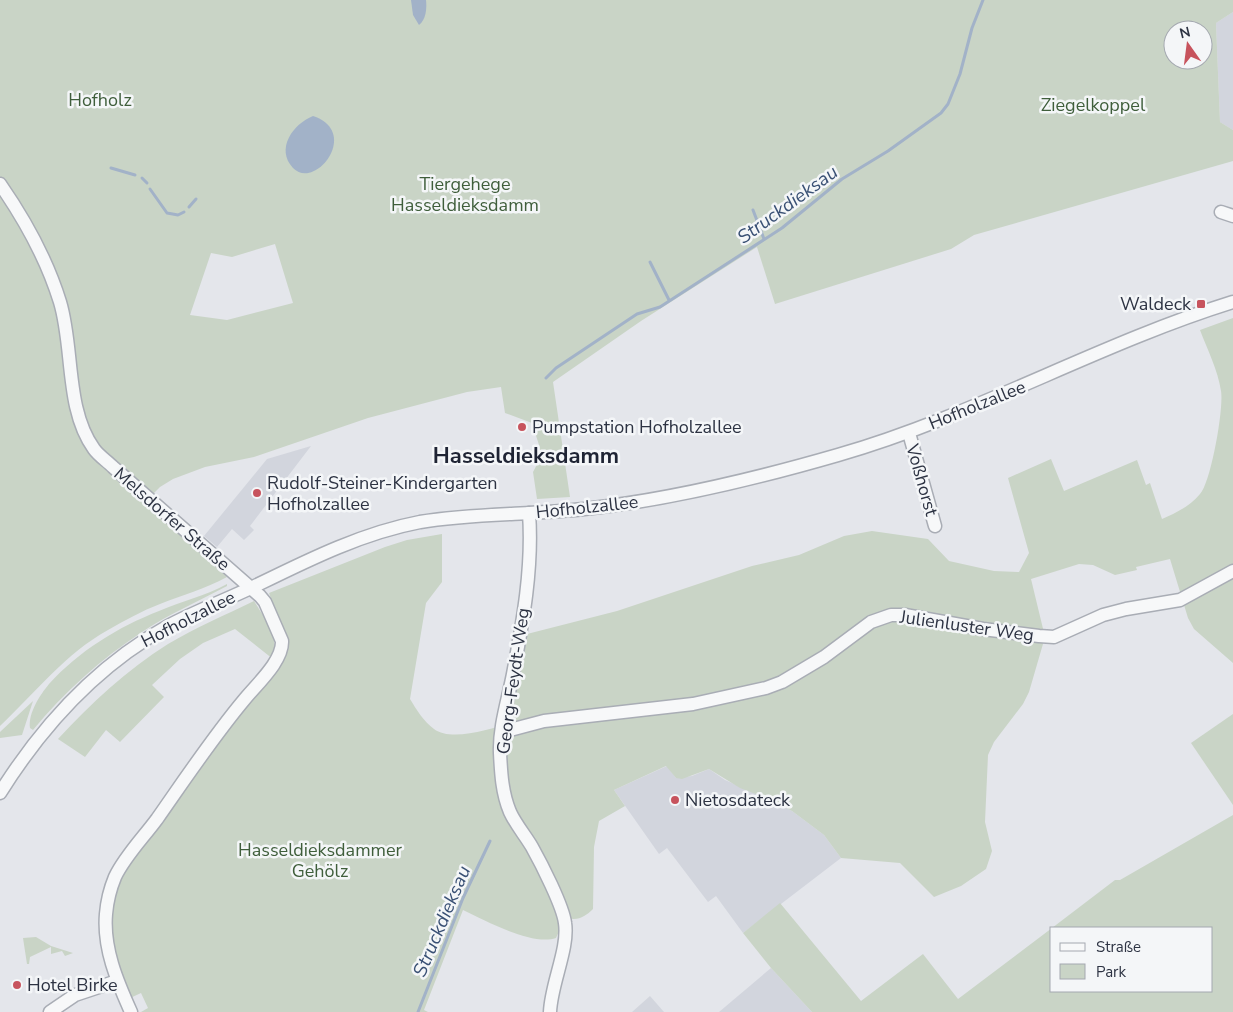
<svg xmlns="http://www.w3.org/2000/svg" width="1233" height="1012" viewBox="0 0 1233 1012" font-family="'Nunito Sans',sans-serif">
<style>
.built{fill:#d2d5dd}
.green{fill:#c9d4c6;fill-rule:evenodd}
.water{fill:#a2b2c8}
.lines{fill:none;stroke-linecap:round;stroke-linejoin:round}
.stream{stroke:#a2b2c8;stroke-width:3}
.minor-casing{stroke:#a9adb5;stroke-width:15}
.minor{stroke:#f7f8f9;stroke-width:12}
.poi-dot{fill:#c7535d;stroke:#f4f6f8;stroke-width:2}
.labels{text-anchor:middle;stroke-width:5;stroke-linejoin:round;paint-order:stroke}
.park-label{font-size:18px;fill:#3f5e3b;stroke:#f4f6f8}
.poi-label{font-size:18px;fill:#2d3343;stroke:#f4f6f8;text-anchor:start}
.street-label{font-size:18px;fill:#2d3343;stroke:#f4f6f8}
.water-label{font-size:19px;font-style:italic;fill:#395074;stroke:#f4f6f8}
.district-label{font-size:22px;font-weight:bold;fill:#1f2434;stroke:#f4f6f8}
</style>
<rect width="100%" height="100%" fill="#e4e6eb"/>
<g class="built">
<path d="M1233,12V130L1220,122L1216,23Z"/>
<path d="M311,446L250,526L254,530L244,540L232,529L217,547L204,536L267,459Z"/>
<path d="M667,766L676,778L692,776L709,769L725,780L771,800L792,811L824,835L841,858L743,933L716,896L708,902L667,848L659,854L614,790Z"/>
<path d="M771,968L812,1012H719Z"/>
<path d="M650,996L664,1012H632Z"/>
</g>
<g class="green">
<path d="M0,0H1233V12L1216,23L1220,122L1233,130V161L974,235L951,249L775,304L757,247L641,321L553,382L570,497L537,499L533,472L541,457L539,445L532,423L505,413L501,387L467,392L368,418L254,457L205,467L173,479L160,487L147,500L215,562L227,577C205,589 182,595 160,604C142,611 125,620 108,630C66,653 35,693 0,726ZM1173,30H1203V60H1173ZM275,244L293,303L227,320L190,315L211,253L232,257Z"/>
<path d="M1233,318V663L1194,629L1188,618L1170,559L1136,567L1137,570L1115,575L1093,565L1079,564L1031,579L1045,637L1029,692L1023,704L994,742L988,755L985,822L992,851L986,869L961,886L934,897L900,863L841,858L824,835L792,811L771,800L740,788L709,769L682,779L676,778L666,766L614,790L625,806L599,821L594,847L593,909C586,916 578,921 568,918L560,929L556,938C532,946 486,921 463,910L424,1010L428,1012H141L148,1008L141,993L128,999C115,968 104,918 116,885C118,880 122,876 124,871L278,663L235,629L203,643L180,659L152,685L164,697L120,742L106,730L85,757L58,739C91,703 127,670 168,644C195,628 225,615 254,601C263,616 278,634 274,653L284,636L269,593L385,547L407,540L442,534V582L426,603L410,699C416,709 424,722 434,729C451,742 491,729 510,723L527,634L617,611L752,566L799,555L844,536L872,531L928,539L949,561L994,571L1019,572L1029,553L1008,478L1051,459L1064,491L1137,460L1146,485L1150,483L1162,519C1176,513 1190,506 1200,494C1211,482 1224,408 1221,391C1218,370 1207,349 1200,330Z"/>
<path d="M227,584V586C199,601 169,614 142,632C101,659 64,692 33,730L30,728C28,713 40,695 49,684C79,651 118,627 159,611C182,601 205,596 227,584Z"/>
<path d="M33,701L22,735L0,738V732Z"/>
<path d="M1233,714V805L1191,743Z"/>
<path d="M1233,815V1012H812L771,968L743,933L780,903L861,1001L923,954L958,999L1052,928V991H1212V928H1052L1115,880H1120Z"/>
<path d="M36,937L51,946L73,953L65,956L62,951L51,954V947L30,957L29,964H27L23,938Z"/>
</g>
<g class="water">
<path d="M411,0H426C427,8 426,20 419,25L413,15Z"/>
<path d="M313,116C361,132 315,191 293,168C275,149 293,124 313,116Z"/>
</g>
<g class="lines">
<g class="stream">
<path d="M111,168L135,175"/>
<path d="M142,178L147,183"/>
<path d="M150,189L167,213L178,215L184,212"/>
<path d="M189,207L196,199"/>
<path d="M753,210L764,239"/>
<path d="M650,262L669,300"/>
<path d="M546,378L556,368L637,314L660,307L782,228L842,179L888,151L941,113L948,104L960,74L972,28L983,0"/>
<path d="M418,1012L463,898L490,841"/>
</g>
<defs>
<g id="minor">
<path d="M0,184C25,220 47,260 60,302C74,348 65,409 94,449C99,456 107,461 113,467L260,596L265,602L282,641C283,661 257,684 244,700C213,737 185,779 157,819C143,838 125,856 115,877C110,889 107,902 106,914C103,948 117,981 131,1012"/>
<path d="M1221,212L1233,216"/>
<path d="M909,433L935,526"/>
<path d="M529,513C533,567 523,621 513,674C508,700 499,727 500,753C501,773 502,793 510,812C516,825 525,835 532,847C541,863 563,906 565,923C569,948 551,984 550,1012"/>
<path d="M502,732L544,721L693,704L766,688L782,682L824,657L871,622L891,615H905L983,629L1039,636L1054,637L1103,615L1126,609L1180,600L1233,571"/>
<path d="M0,793C42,726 98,665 168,626C196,611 226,600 255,586C308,560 362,533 420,522C474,513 529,515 584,509C670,500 755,479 838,455C974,416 1098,344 1233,302"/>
<path d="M50,1012L75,995L117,981"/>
</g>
</defs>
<use href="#minor" class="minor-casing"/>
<use href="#minor" class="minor"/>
</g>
<g class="poi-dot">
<rect x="1196" y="299" width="10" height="10" rx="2.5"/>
<circle cx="522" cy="427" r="5"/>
<circle cx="257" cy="493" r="5"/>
<circle cx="675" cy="800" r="5"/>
<circle cx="17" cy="985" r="5"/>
</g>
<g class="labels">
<g class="park-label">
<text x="100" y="106">Hofholz</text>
<text x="1093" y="111">Ziegelkoppel</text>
<text x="465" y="190">Tiergehege<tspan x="465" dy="21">Hasseldieksdamm</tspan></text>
<text x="320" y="856">Hasseldieksdammer<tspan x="320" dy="21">Gehölz</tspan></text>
</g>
<g class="poi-label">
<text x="1191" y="310" text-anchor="end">Waldeck</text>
<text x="532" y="433">Pumpstation Hofholzallee</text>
<text x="267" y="489">Rudolf-Steiner-Kindergarten<tspan x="267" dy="21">Hofholzallee</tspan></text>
<text x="685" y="806">Nietosdateck</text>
<text x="27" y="991">Hotel Birke</text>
</g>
<g class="street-label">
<text transform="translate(977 405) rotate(-22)" y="6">Hofholzallee</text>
<text transform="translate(922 480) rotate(74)" y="6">Voßhorst</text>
<text transform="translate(587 507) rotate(-6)" y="6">Hofholzallee</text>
<text transform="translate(172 519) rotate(41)" y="6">Melsdorfer Straße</text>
<text transform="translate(188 619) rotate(-27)" y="6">Hofholzallee</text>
<text transform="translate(967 626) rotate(8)" y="6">Julienluster Weg</text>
<text transform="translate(513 681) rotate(-82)" y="6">Georg-Feydt-Weg</text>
</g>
<g class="water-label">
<text transform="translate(787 204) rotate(-36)" y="7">Struckdieksau</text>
<text transform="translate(441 921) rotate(-67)" y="7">Struckdieksau</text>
</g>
<g class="district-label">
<text x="526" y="463">Hasseldieksdamm</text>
</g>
</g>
<rect x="1050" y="927" width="162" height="65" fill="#f4f6f8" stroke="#a4a8b0"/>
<rect x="1060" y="943" width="25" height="8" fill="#f7f8f9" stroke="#a4a8b0"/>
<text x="1096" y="952" font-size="15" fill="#2d3343">Straße</text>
<rect x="1060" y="964" width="25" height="15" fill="#c9d4c6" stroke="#a4a8b0"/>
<text x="1096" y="977" font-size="15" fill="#2d3343">Park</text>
<g transform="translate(1188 45) rotate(346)"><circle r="24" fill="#f4f6f8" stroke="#a4a8b0"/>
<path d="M0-4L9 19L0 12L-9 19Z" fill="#c7535d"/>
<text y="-8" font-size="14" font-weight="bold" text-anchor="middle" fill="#2d3343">N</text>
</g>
</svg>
